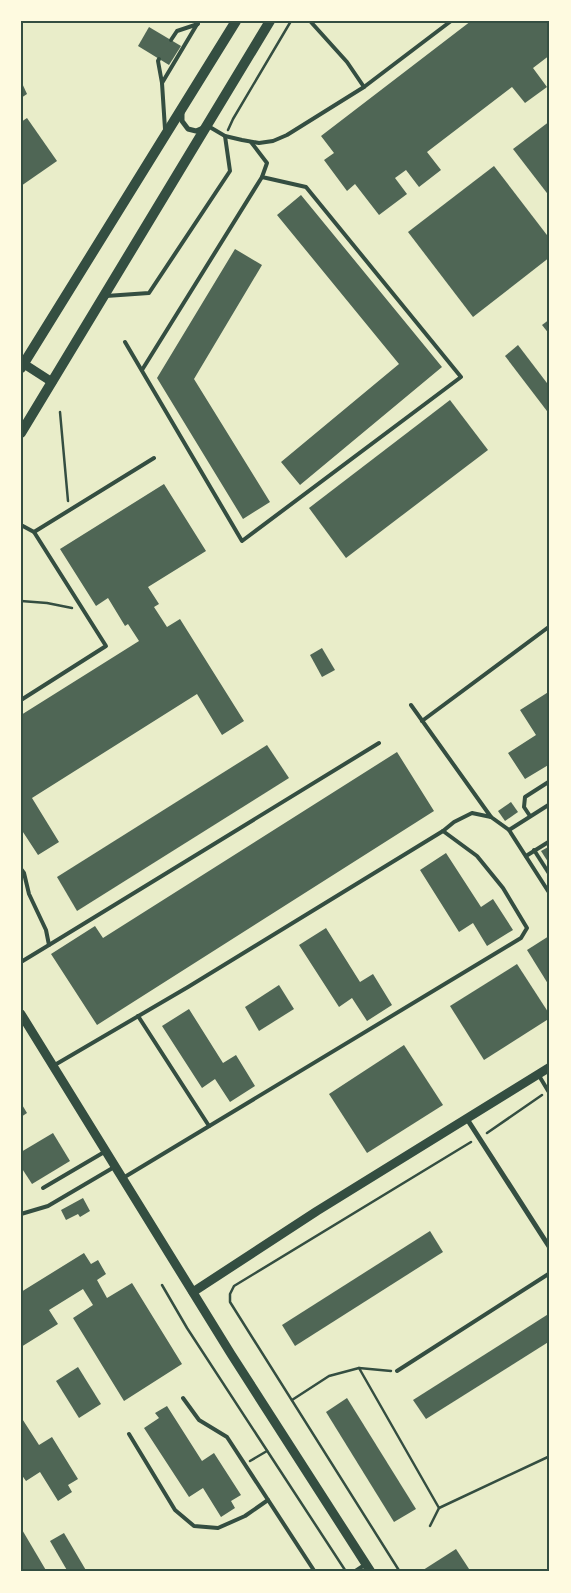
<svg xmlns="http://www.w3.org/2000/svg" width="571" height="1593" viewBox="0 0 571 1593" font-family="'Open Sans',sans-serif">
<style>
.building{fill:#4f6655}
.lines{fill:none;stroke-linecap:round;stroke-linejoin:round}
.path{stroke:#344e41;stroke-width:2.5}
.service{stroke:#344e41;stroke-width:4}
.minor{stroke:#344e41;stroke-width:5}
.tertiary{stroke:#344e41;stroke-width:9}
.secondary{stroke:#344e41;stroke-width:10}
.neatline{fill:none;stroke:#344e41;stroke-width:2}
</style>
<rect width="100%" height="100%" fill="#e9edc9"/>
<g class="building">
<path d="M471,21H550V55L533,68L547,87L525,103L512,87L427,152L441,170L419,187L406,170L395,178L407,194L379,215L355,184L347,191L324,160L334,153L321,136Z"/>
<path d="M149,27L181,46L169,65L138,46Z"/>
<path d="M21,81L27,94L21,98Z"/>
<path d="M27,118L57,161L21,186V122Z"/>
<path d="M550,121V197L513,149Z"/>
<path d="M494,166L550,239V257L473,317L408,232Z"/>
<path d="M301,195L442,367L300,485L281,462L399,364L277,215Z"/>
<path d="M235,249L262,265L194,379L270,502L243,519L157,378Z"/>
<path d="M550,319V335L542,325Z"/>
<path d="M518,345L550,387V415L505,356Z"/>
<path d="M450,400L488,450L346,558L309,508Z"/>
<path d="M164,484L206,551L148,587L159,604L154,607L167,627L180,619L244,721L222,735L197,694L32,798L59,842L38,855L21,829V715L139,641L128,624L125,626L108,598L96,606L60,549Z"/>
<path d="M322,648L335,670L322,677L310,655Z"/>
<path d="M550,691V764L525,779L508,753L536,735L520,710Z"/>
<path d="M267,745L289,778L77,911L57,877Z"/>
<path d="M397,752L434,811L97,1025L51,954L95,926L103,938Z"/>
<path d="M511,802L518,812L505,821L498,811Z"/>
<path d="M550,846V865L541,851Z"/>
<path d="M446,853L481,907L493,899L513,930L487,946L473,923L459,932L420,870Z"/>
<path d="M326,928L360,982L373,974L392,1005L367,1021L352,998L339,1007L299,945Z"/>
<path d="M549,936L550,938V987L527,950Z"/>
<path d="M517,964L550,1015V1018L484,1060L450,1006Z"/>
<path d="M279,985L294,1009L259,1031L245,1007Z"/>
<path d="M189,1009L223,1063L236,1055L255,1086L230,1102L215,1079L202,1088L162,1026Z"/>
<path d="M404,1045L443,1105L367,1153L329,1094Z"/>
<path d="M21,1103L27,1113L21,1117Z"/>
<path d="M53,1133L70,1161L32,1184L21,1167V1152Z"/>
<path d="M83,1198L90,1211L80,1217L78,1214L66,1220L61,1210Z"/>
<path d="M430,1231L443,1252L295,1346L282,1325Z"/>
<path d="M84,1253L91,1264L98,1260L106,1274L97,1280L107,1298L132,1283L182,1364L124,1401L73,1318L93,1305L83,1289L49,1310L58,1324L21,1347V1292Z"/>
<path d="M550,1313V1341L426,1419L413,1400Z"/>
<path d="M78,1367L101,1404L79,1418L56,1381Z"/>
<path d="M347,1398L416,1509L394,1522L326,1412Z"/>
<path d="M167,1406L202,1461L214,1453L241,1495L231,1501L235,1508L221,1517L203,1488L189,1497L144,1428L159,1418L155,1413Z"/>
<path d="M21,1417L39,1445L52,1437L78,1479L68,1485L72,1492L58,1501L40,1472L26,1481L21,1474Z"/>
<path d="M21,1528L47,1572H21Z"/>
<path d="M64,1533L87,1572H68L50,1541Z"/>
<path d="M456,1549L471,1572H420Z"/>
</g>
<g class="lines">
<g class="path">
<path d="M228,130L233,119L291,21"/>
<path d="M60,412L68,501"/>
<path d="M21,601L47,603L72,608"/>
<path d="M487,1133L542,1095"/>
<path d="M162,1285L187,1328L345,1570"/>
<path d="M391,1371L359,1368L439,1508L550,1456"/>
<path d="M292,1400L329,1376L359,1368"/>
<path d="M250,1461L267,1451"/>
<path d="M430,1526L439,1508"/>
<path d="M400,1572L230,1302V1294L234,1286L471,1142"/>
</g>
<g class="service">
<path d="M310,21L347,62L364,87"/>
<path d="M171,40L177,31L198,24"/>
<path d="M159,59L158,61L162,83"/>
<path d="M208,126L225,136L242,140L259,143L273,141L287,135L364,87L451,21"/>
<path d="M165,129L162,83L199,21"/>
<path d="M106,296L149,293L230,171L225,136"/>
<path d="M125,342L242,541L461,377L306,187L262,177L267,163L251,142"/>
<path d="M142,370L262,177"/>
<path d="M21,525L34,532L106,646L21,700"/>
<path d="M34,532L154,458"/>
<path d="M411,705L491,817"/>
<path d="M422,721L550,626"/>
<path d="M530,816L524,807L525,797L550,781"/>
<path d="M509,830L550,804"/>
<path d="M534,850L550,875"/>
<path d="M526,856L550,841"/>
<path d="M21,869L24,873L29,894L46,930L49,945L21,962"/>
<path d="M49,945L379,743"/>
<path d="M138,1016L209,1126"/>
<path d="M53,1066L188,987L443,831L454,822L472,813L491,817L509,830L550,894"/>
<path d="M538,1074L550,1094"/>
<path d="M123,1178L521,938L527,928L503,888L477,856L443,831"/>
<path d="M43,1188L106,1151"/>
<path d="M21,1214L48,1206L116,1166"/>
<path d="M397,1371L550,1273"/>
<path d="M183,1398L199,1420L227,1437L315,1572"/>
<path d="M129,1434L175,1510L194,1526L218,1528L245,1516L268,1500"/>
<path d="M354,1572L366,1564"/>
</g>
<g class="minor">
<path d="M182,111V121L188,129L196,131L203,128"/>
<path d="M467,1119L550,1248"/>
</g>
<g class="tertiary">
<path d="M21,362L52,382"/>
<path d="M21,1014L231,1354L371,1572"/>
<path d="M193,1292L317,1211L550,1067"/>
</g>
<g class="secondary">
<path d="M21,368L236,21"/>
<path d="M21,433L270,21"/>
</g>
</g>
<rect width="571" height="1593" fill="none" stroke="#fefae0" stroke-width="45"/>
<rect x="22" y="22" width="526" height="1548" class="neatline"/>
</svg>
